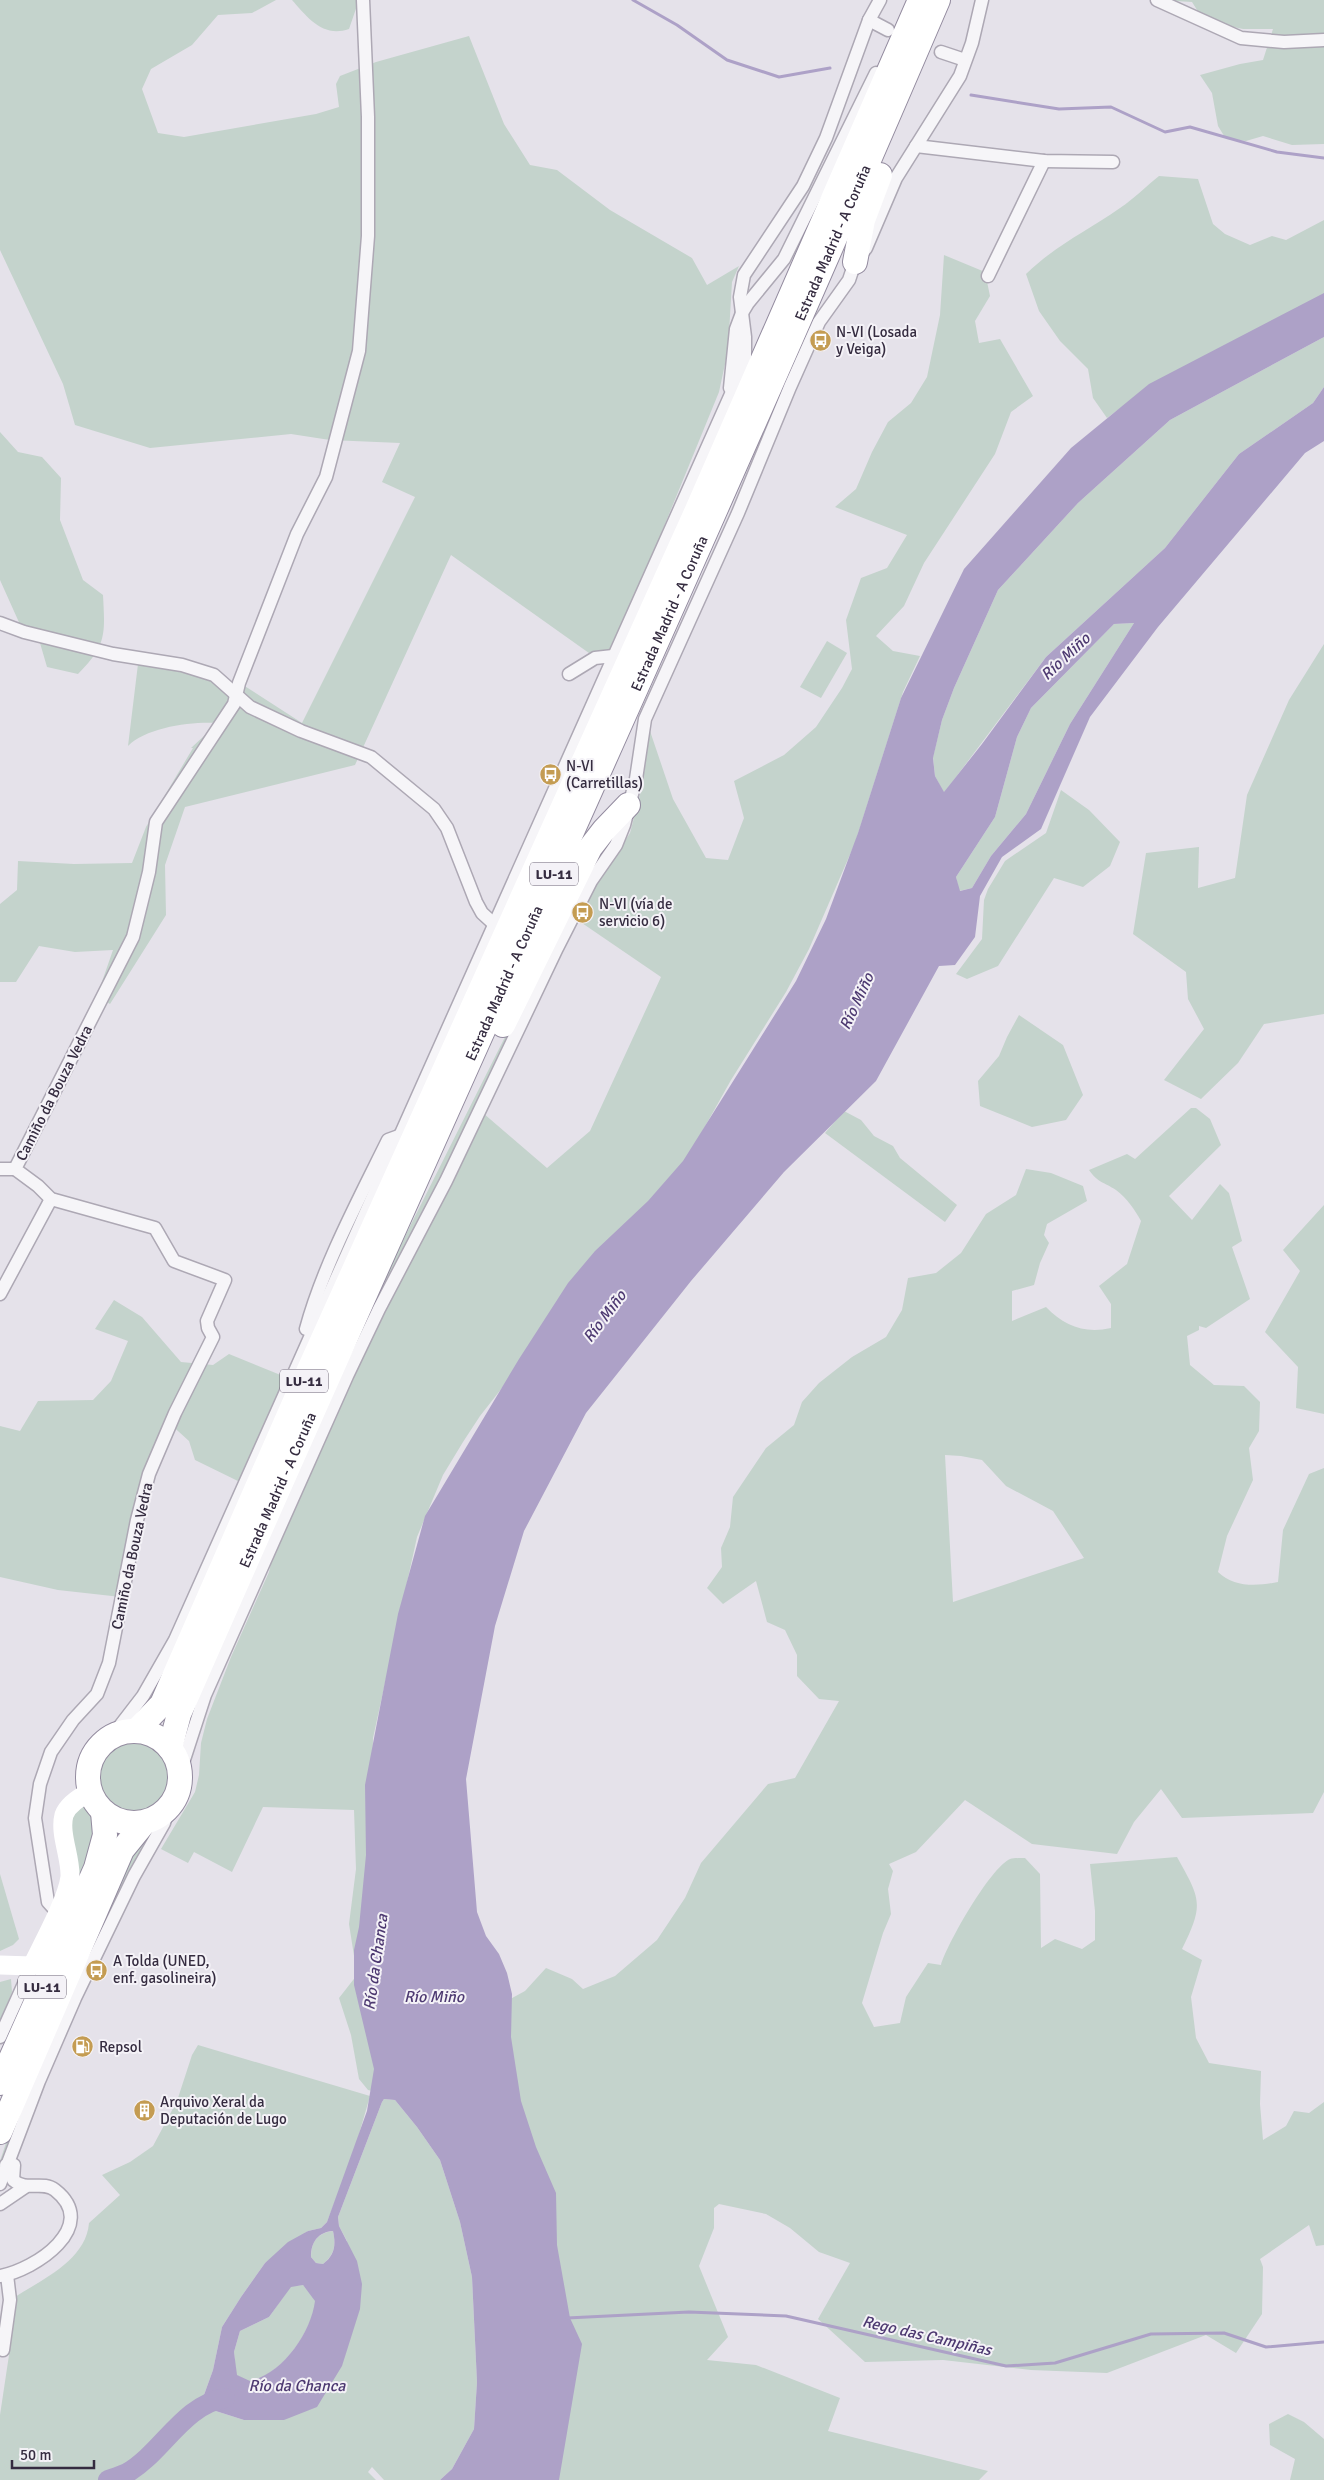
<svg xmlns="http://www.w3.org/2000/svg" width="1324" height="2480" viewBox="0 0 1324 2480" font-family="Signika,sans-serif">
<style>
.green{fill:#c4d3cc;fill-rule:evenodd}
.water{fill:#ada1c7;fill-rule:evenodd}
.lines{fill:none;stroke-linecap:round;stroke-linejoin:round}
.stream{stroke:#ada1c7;stroke-width:3}
.river{stroke:#ada1c7;stroke-width:20}
.street-casing{stroke:#ada8b4;stroke-width:15}
.highway-casing{stroke:#938b9f;stroke-width:26}
.street{stroke:#f6f5f8;stroke-width:12}
.secondary{stroke:#fff;stroke-width:19}
.highway{stroke:#fff;stroke-width:24}
.labels{text-anchor:middle;stroke-width:4;stroke-linejoin:round;paint-order:stroke}
.shield{fill:#f4f2f7;stroke:#6e6777;stroke-width:1}
.shield-label{font-size:14px;font-weight:bold;fill:#352c40}
.street-label{font-size:15px;fill:#352c40;stroke:#f4f2f7}
.poi-label{font-size:15px;fill:#352c40;stroke:#f4f2f7;text-anchor:start}
.water-label{font-size:16px;font-style:italic;fill:#4d3971;stroke:#f4f2f7}
</style>
<rect width="100%" height="100%" fill="#e5e2ea"/>
<g class="green">
<path d="M0,0H276L252,13L218,15L192,45L151,69L142,89L158,133L184,137L316,114L339,107L336,84L340,76L376,62L469,36L504,124L530,165L557,170L610,210L692,258L707,285L739,266L732,282L728,350L719,392L647,568L603,663L451,555L355,765L185,807L165,865L166,915L110,1004L97,996L113,950L75,952L39,946L16,982H0V904L17,890L18,861L74,864L132,863L146,827L193,748H191L218,723C193,721 146,727 128,746L138,664L240,683L302,723L415,497L382,482L400,443L330,440L291,434L150,448L75,425L63,384L0,250Z"/>
<path d="M292,0H359L349,29C323,38 308,18 292,0Z"/>
<path d="M1158,0H1324V144L1292,145L1263,136L1246,141L1226,139L1218,126L1212,93L1200,75L1240,64L1263,60L1273,29H1243L1204,21L1192,2Z"/>
<path d="M1159,176L1198,179L1213,224L1225,234L1250,245L1272,236L1286,240L1324,220V302L1119,409L1107,418L1093,398L1088,369L1060,341L1039,311L1026,274C1056,245 1087,231 1120,208C1134,199 1146,186 1159,176Z"/>
<path d="M944,255L985,272L990,296L975,321L979,343L1000,339L1033,396L1011,412L995,454L924,563L904,606L876,636L893,651L920,656L903,692L855,843L809,949L786,992L731,1080L684,1164L610,1250L480,1416L463,1442L443,1475L417,1537L373,1738L372,1791L381,2093L368,2090L359,2079L351,2035L339,1998L357,1975L349,1924L356,1869L354,1810L263,1807L232,1872L194,1852L188,1863L161,1849L195,1792L199,1775L201,1743L207,1719L231,1657L269,1572L275,1545L322,1440L483,1113L547,1168L590,1131L661,977L579,921L590,894L630,833L642,787L650,731L673,799L706,858L728,860L744,818L734,781L784,755L816,727L842,688L852,669L846,620L861,578L887,568L907,535L835,507L856,489L872,452L888,422L911,403L927,377L940,315Z"/>
<path d="M1324,337V387L1313,403L1239,454L1165,548L1046,657L944,793L935,776L933,757L942,720L954,688L998,590L1078,503L1170,420Z"/>
<path d="M0,432L18,452L42,457L61,478L60,520L83,580L103,595C105,634 107,645 78,674L47,667L40,643L22,629L0,580Z"/>
<path d="M1134,623L1070,724L1026,814L991,856L972,888L959,891L956,877L995,817L1017,737L1031,708L1114,624Z"/>
<path d="M827,641L847,653L821,698L800,687Z"/>
<path d="M1324,644V1014L1264,1024L1238,1063L1201,1099L1164,1080L1204,1029L1188,999L1186,972L1133,934L1146,853L1199,847L1198,888L1235,878L1247,795L1289,700Z"/>
<path d="M1061,790L1089,810L1120,842L1110,866L1083,887L1054,878L998,966L967,979L956,974L982,939L984,900L988,889L1005,861L1046,833Z"/>
<path d="M615,836L514,1024L187,1741L186,1722L365,1316L525,997L591,857Z"/>
<path d="M1019,1015L1063,1045L1083,1095L1066,1120L1032,1127L980,1106L978,1081L999,1056L1007,1037Z"/>
<path d="M1191,1108H1196L1210,1119L1221,1145L1169,1196L1192,1220L1220,1184L1229,1193L1242,1241L1232,1247L1250,1299L1206,1328L1199,1326V1330L1187,1336L1190,1365L1214,1385L1244,1386L1260,1402L1259,1431L1249,1448L1253,1480L1227,1536L1218,1572C1234,1588 1258,1586 1278,1582L1283,1530L1309,1474L1324,1468V1792L1313,1813L1182,1818L1161,1789L1134,1822L1117,1854L1032,1844L965,1800L916,1852L889,1864L893,1871L888,1889L891,1914L883,1933L862,2003L874,2027L900,2023L906,1997L928,1963L941,1965C947,1944 990,1868 1010,1859C1014,1858 1021,1858 1025,1858L1040,1874L1041,1948L1055,1939L1082,1949L1095,1940V1911L1090,1864L1177,1857C1201,1900 1204,1904 1182,1949L1202,1960L1191,1997L1196,2038L1209,2063L1261,2071L1260,2104L1263,2140L1286,2126L1294,2111L1309,2113L1324,2102V2245L1316,2246L1309,2225L1260,2259L1263,2267L1262,2314L1236,2353L1206,2335L1107,2373L1031,2370L943,2360L865,2362L818,2319L850,2263L819,2252L790,2228L766,2214L719,2204L714,2208V2228L699,2266L728,2337L707,2360L756,2365L840,2398L828,2431L988,2471L979,2480H554L499,2005L525,1991L546,1968L572,1979L583,1989L615,1976L657,1940L685,1898L701,1863L768,1784L795,1778L839,1701L819,1699L797,1676V1655L785,1630L767,1622L756,1581L723,1604L707,1588L722,1567L721,1548L730,1527L733,1497L766,1448L794,1425L802,1402L819,1383L852,1357L886,1337L902,1310L908,1278L936,1273L961,1253L986,1214L1016,1195L1026,1169L1051,1173L1083,1186L1087,1201L1047,1224L1044,1235L1049,1243L1040,1263L1034,1285L1012,1291V1321L1046,1307C1064,1326 1085,1334 1111,1328V1304L1099,1286L1127,1264L1141,1221C1135,1210 1127,1198 1116,1190C1104,1182 1098,1183 1089,1170L1127,1154L1135,1159ZM945,1455L961,1456L982,1460L1006,1486L1053,1511L1084,1558L953,1602Z"/>
<path d="M844,1111L861,1120L874,1136L893,1146L900,1158L957,1205L945,1222L825,1133Z"/>
<path d="M1324,1205V1414L1296,1408L1298,1367L1265,1332L1300,1271L1283,1250Z"/>
<path d="M114,1300L142,1317L181,1362L213,1365L229,1354L288,1378L242,1483L195,1460L189,1441L168,1422L121,1597L58,1590L0,1577V1426L20,1431L38,1401L93,1400L111,1381L128,1341L95,1329Z"/>
<circle cx="134" cy="1777" r="39"/>
<path d="M82,1806L88,1807L98,1824L82,1879L76,1878L71,1827L73,1814Z"/>
<path d="M149,1833L142,1852L0,2172V2161L10,2131L132,1851Z"/>
<path d="M0,1874L19,1939L13,1945L0,1951Z"/>
<path d="M11,1979L12,1992L0,2022V1982Z"/>
<path d="M198,2045L370,2096L353,2155L327,2222L321,2228L308,2231L265,2263L241,2297L222,2327L213,2370L200,2406L244,2420H284L347,2241L339,2226L338,2217L382,2102L384,2099L395,2100L417,2127L440,2160L460,2222L472,2277L477,2382L474,2429L452,2469L440,2480H384L372,2467L368,2472L376,2480H0V2415L9,2355L6,2350L15,2297C43,2279 86,2260 89,2223L120,2195L102,2175L130,2162L153,2146L177,2101L192,2055Z"/>
<path d="M333,2231C336,2245 335,2254 323,2264L316,2263L311,2257C311,2242 317,2233 333,2231Z"/>
<path d="M303,2285L316,2301C311,2333 282,2374 250,2382L236,2375L234,2352L240,2331L269,2317L291,2286Z"/>
<path d="M1288,2414L1304,2422L1324,2439V2480H1290L1295,2459L1270,2445L1269,2424Z"/>
</g>
<path class="water" d="M1324,293V337L1170,420L1078,503L998,590L954,688L942,720L933,758L935,776L944,792L982,744L1046,657L1165,548L1239,454L1313,403L1324,387V441L1305,453L1158,627L1090,717L1041,829L1002,857L980,896L975,937L955,965L939,966L876,1081L784,1172L691,1281L586,1413L524,1531L495,1626L466,1779L477,1912L486,1936L499,1954L507,1973L512,1994L511,2037L521,2101L536,2147L556,2193L557,2245L570,2318L582,2344L559,2480H440L452,2469L474,2429L477,2382L472,2277L460,2222L440,2160L417,2127L395,2100L384,2099L382,2102L338,2217L339,2226L357,2261L362,2284L360,2309L342,2366L317,2407L284,2420H244L200,2406L213,2370L222,2327L241,2297L265,2263L288,2242L308,2231L321,2228L327,2222L367,2111L374,2069L354,1985V1950L359,1927L366,1855L365,1785L398,1614L425,1516L519,1359L568,1283L595,1251L648,1201L683,1161L796,981L826,919L858,833L901,698L964,569L1071,448L1149,384ZM1134,623L1070,724L1026,814L991,856L972,888L960,891L956,877L995,817L1017,737L1031,708L1114,624ZM333,2231C336,2245 335,2255 323,2264L316,2263L311,2257C311,2242 318,2232 333,2231ZM303,2285L315,2301C311,2333 282,2374 250,2381L237,2375L234,2352L240,2331L269,2317L291,2287Z"/>
<g class="lines">
<g class="stream">
<path d="M633,0L677,25L727,60L779,77L830,68"/>
<path d="M971,95L1059,109L1111,107L1165,132L1190,127L1277,152L1324,158"/>
<path d="M567,2318L689,2312L786,2316L1006,2366L1055,2363L1151,2334L1224,2333L1266,2347L1324,2342"/>
</g>
<path class="river" d="M108,2480C114,2478 121,2476 127,2473C162,2453 183,2405 225,2398"/>
<defs>
<g id="street">
<path d="M1157,0L1241,38L1284,42L1324,40"/>
<path d="M869,20L888,30"/>
<path d="M941,52L965,60"/>
<path d="M916,146L1044,161L1113,162"/>
<path d="M988,276L1044,161"/>
<path d="M730,388L736,329L742,313L748,303L784,259L876,73"/>
<path d="M0,623L24,632L113,654L182,665L214,675L250,707L301,731L371,757L434,809L447,828L476,902L482,913L494,924"/>
<path d="M569,674L595,658L613,656"/>
<path d="M0,1169H15"/>
<path d="M0,1294L51,1199"/>
<path d="M306,1329C323,1266 359,1199 388,1140L399,1136"/>
<path d="M113,1735L143,1696L175,1640L740,374L745,357V337L740,297L744,275L803,186L826,138L869,20L880,0"/>
<path d="M180,1772L205,1695L347,1376L379,1309L446,1181L557,948L591,881L616,845L624,825L636,779L645,719L738,513L790,387L819,322L849,280L855,262L866,248L896,178L960,76L972,43L982,0"/>
<path d="M57,1912L48,1902L35,1818L40,1784L51,1752L73,1720L97,1694L109,1663L137,1520L149,1474L175,1413L213,1337L208,1328L207,1321L225,1280L174,1261L155,1228L51,1199L38,1186L15,1169L133,937L149,872L156,822L234,704L239,683L297,534L326,477L359,351L368,236V117L363,0"/>
<path d="M0,2037L32,1966"/>
<path d="M0,2184L39,2081L75,1998L134,1876L164,1823L169,1807"/>
<path d="M0,2204L25,2187"/>
<path d="M0,2276C35,2270 101,2226 55,2190C42,2180 27,2192 13,2180L14,2165H6"/>
<path d="M3,2350L10,2300L7,2275"/>
</g>
<g id="highway">
<path d="M855,262L863,220L880,175"/>
<path d="M503,1025L590,848L604,830L628,805"/>
<path d="M137,1730L162,1704L298,1394L697,510L920,0"/>
<circle cx="134" cy="1777" r="46"/>
<path id="s1" d="M170,1748L179,1714C430,1142 692,574 938,0"/>
<path d="M0,2083L96,1868L105,1835L103,1812"/>
<path d="M0,2132L122,1850L144,1823"/>
</g>
</defs>
<use href="#street" class="street-casing"/>
<use href="#highway" class="highway-casing"/>
<use href="#street" class="street"/>
<path class="secondary" d="M0,1965L32,1966C43,1943 67,1900 70,1877C71,1857 59,1834 64,1815C68,1804 80,1797 90,1792"/>
<use href="#highway" class="highway"/>
</g>
<defs>
<symbol id="bus-disc" viewBox="-11 -11 22 22"><circle r="9.5" fill="#c49c52" stroke="#f4f2f7"/><path d="M-5-6H5V4H4V6H2V4H-2V6H-4V4H-5ZM-3.5-4V0h7V-4ZM-3.5 1.2v1.5H-2V1.2ZM2 1.2v1.5H3.5V1.2Z" fill="#fff"/></symbol>
<symbol id="fuel-disc" viewBox="-11 -11 22 22"><circle r="9.5" fill="#c49c52" stroke="#f4f2f7"/><path d="M-5.5-6h7V0h2V4h1.3V-2.5L3-4.5l.8-.8L6-3V5H2.5V1h-1V6h-7ZM-4.2-4.7v3.2H.2V-4.7Z" fill="#fff"/></symbol>
<symbol id="building-disc" viewBox="-11 -11 22 22"><circle r="9.5" fill="#c49c52" stroke="#f4f2f7"/><path d="M-4-6H4V6H1V3H-1V6H-4ZM-2.5-4.3h1.7v1.8h-1.7ZM.8-4.3h1.7v1.8H.8ZM-2.5-1h1.7V.8h-1.7ZM.8-1h1.7V.8H.8Z" fill="#fff"/></symbol>
</defs>
<g fill-rule="evenodd">
<use href="#bus-disc" x="808" y="328" width="25" height="25"/>
<use href="#bus-disc" x="538" y="762" width="25" height="25"/>
<use href="#bus-disc" x="570" y="900" width="25" height="25"/>
<use href="#bus-disc" x="84" y="1958" width="25" height="25"/>
<use href="#fuel-disc" x="70" y="2034" width="25" height="25"/>
<use href="#building-disc" x="132" y="2098" width="25" height="25"/>
</g>
<g class="labels">
<g class="shield">
<rect x="530" y="862.5" width="48" height="23" rx="4"/>
<rect x="280" y="1369.5" width="48" height="23" rx="4"/>
<rect x="18" y="1975.5" width="48" height="23" rx="4"/>
</g>
<g class="shield-label">
<text x="554" y="879">LU-11</text>
<text x="304" y="1386">LU-11</text>
<text x="42" y="1992">LU-11</text>
</g>
<g class="street-label">
<text dy="5" stroke="none"><textPath href="#s1" startOffset="1645">Estrada Madrid - A Coruña</textPath></text>
<text dy="5" stroke="none"><textPath href="#s1" startOffset="1240">Estrada Madrid - A Coruña</textPath></text>
<text dy="5" stroke="none"><textPath href="#s1" startOffset="835">Estrada Madrid - A Coruña</textPath></text>
<text transform="translate(54 1093) rotate(-63)" y="5">Camiño da Bouza Vedra</text>
<text dy="5" stroke="none"><textPath href="#s1" startOffset="280">Estrada Madrid - A Coruña</textPath></text>
<text transform="translate(132 1556) rotate(-78)" y="5">Camiño da Bouza Vedra</text>
</g>
<g class="poi-label">
<text x="836" y="337">N-VI (Losada<tspan x="836" dy="17">y Veiga)</tspan></text>
<text x="566" y="771">N-VI<tspan x="566" dy="17">(Carretillas)</tspan></text>
<text x="599" y="909">N-VI (vía de<tspan x="599" dy="17">servicio 6)</tspan></text>
<text x="113" y="1966">A Tolda (UNED,<tspan x="113" dy="17">enf. gasolineira)</tspan></text>
<text x="99" y="2052">Repsol</text>
<text x="160" y="2107">Arquivo Xeral da<tspan x="160" dy="17">Deputación de Lugo</tspan></text>
</g>
<g class="water-label">
<text transform="translate(1065 656) rotate(-43)" y="6">Río Miño</text>
<text transform="translate(856 1001) rotate(-65)" y="6">Río Miño</text>
<text transform="translate(604 1316) rotate(-53)" y="6">Río Miño</text>
<text transform="translate(375 1962) rotate(-82)" y="6">Río da Chanca</text>
<text x="434" y="2002">Río Miño</text>
<text transform="translate(927 2335) rotate(13)" y="6">Rego das Campiñas</text>
<text x="297" y="2391">Río da Chanca</text>
</g>
</g>
<path d="M12 2460v8h82v-8" fill="none" stroke="#352c40" stroke-width="2.5"/>
<text x="20" y="2460" font-size="15" fill="#352c40" stroke="#f4f2f7" stroke-width="4" paint-order="stroke">50 m</text>
</svg>
